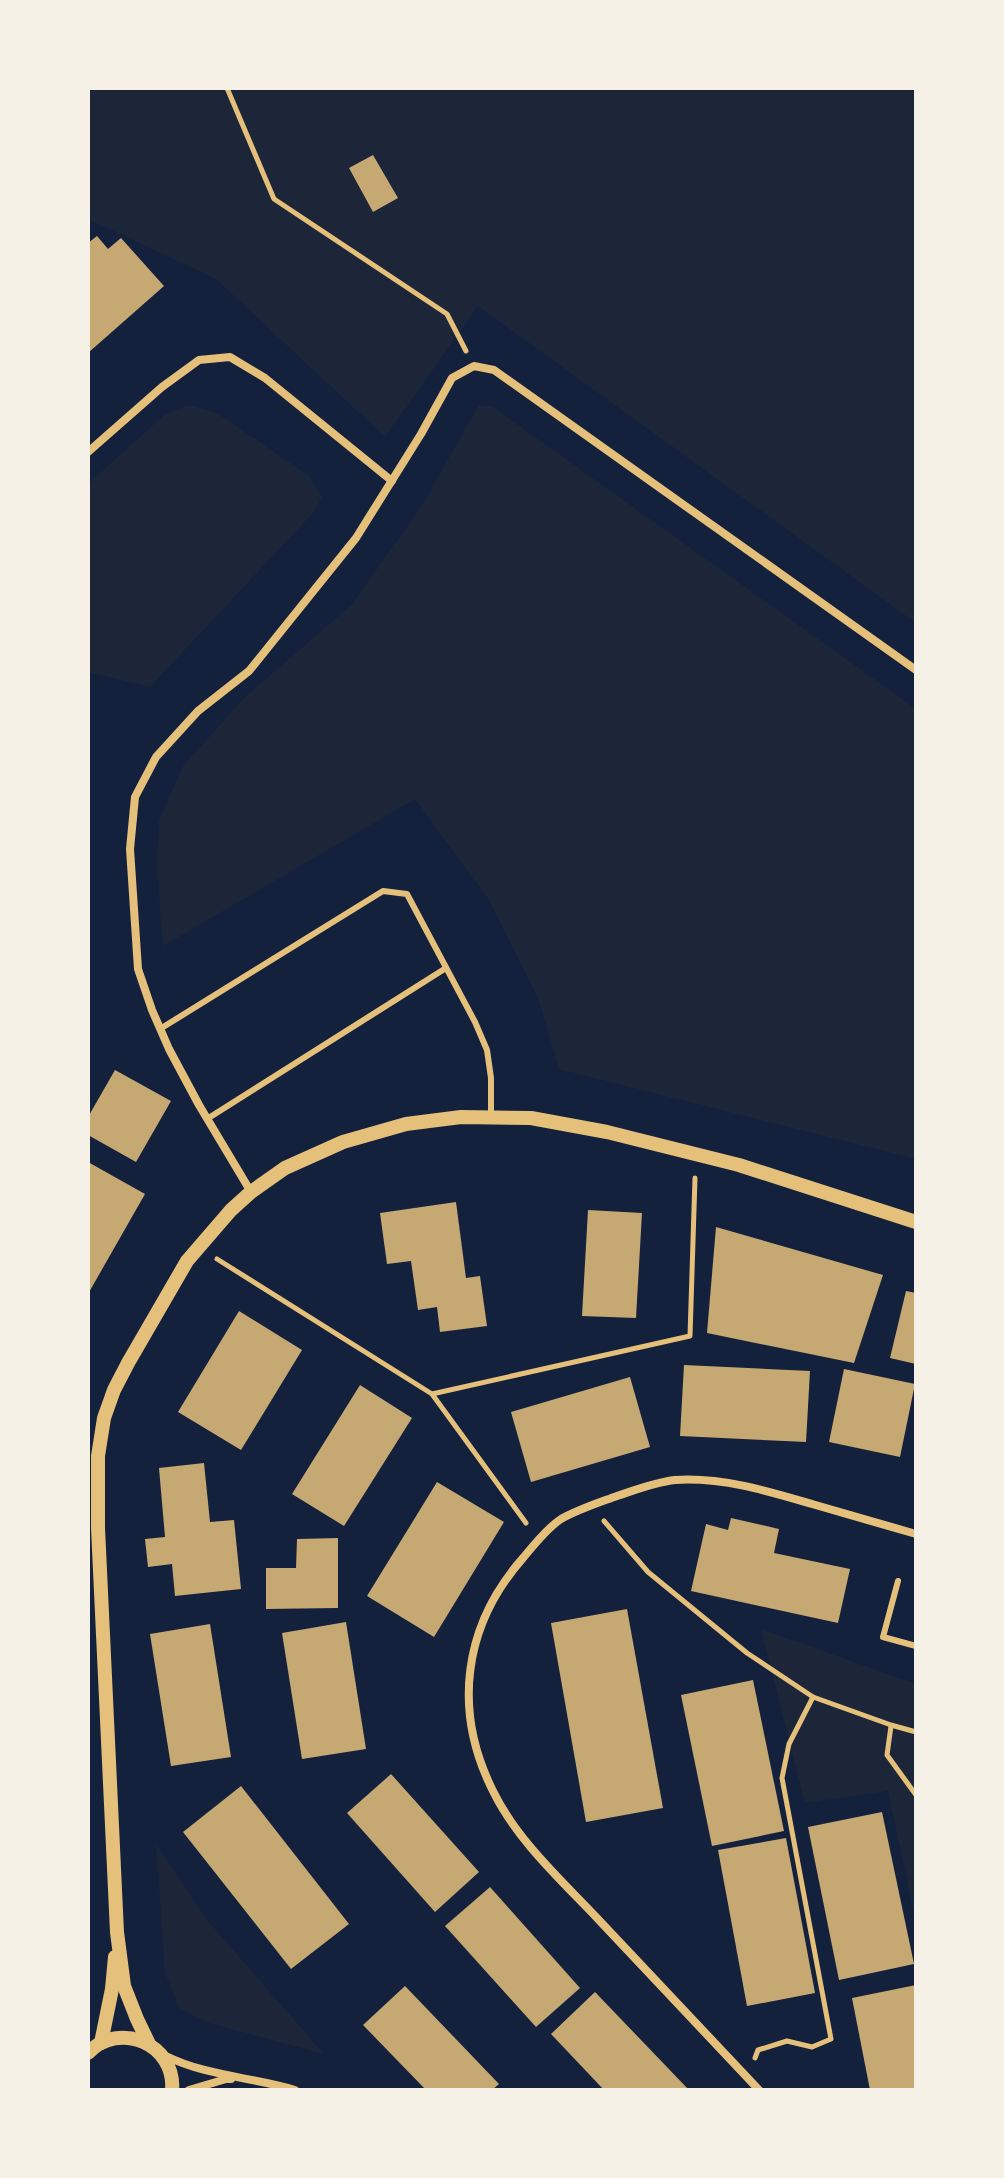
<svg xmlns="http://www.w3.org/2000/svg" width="1004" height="2178" viewBox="0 0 1004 2178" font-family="'DM Sans',sans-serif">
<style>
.green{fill:#1d2539}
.building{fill:#c6a872}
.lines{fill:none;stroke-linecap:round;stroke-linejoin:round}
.path{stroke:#e5c07b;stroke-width:5}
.service{stroke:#e5c07b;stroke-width:6}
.minor{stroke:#e5c07b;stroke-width:8}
.tertiary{stroke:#e5c07b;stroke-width:14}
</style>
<rect width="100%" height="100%" fill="#14213d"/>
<g class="green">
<path d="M88,88H916V623L478,306L385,437L216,279L88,219Z"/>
<path d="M188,405L217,413L309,476L322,497L312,514L150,687L88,672V484L163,416Z"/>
<path d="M479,405L493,407L916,709V1159L559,1069L538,998L489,900L415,799L163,946L157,867L159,821L183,766L243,699L352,604L421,507Z"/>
<path d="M761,1629L916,1684V1923L888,1791L805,1803Z"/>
<path d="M156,1844L208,1921L324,2054L209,2023L180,2009L165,1973Z"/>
</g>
<g class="building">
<path d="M373,155L398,198L373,212L349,168Z"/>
<path d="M97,236L108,249L121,238L164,286L88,353V243Z"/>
<path d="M115,1070L171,1101L136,1162L88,1135V1117Z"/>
<path d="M88,1162L145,1194L88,1294Z"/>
<path d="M456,1202L466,1278L480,1276L487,1326L440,1332L437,1307L418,1310L411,1261L387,1264L380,1213Z"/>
<path d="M588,1210L642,1213L636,1318L582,1316Z"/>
<path d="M716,1227L883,1275L854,1363L707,1333Z"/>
<path d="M906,1291L916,1293V1364L890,1358Z"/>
<path d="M239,1311L302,1350L241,1450L178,1412Z"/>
<path d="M684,1365L810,1371L806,1442L680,1436Z"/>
<path d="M844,1369L915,1384L900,1457L829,1442Z"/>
<path d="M630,1377L650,1447L531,1482L511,1412Z"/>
<path d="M360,1385L412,1418L344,1526L292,1494Z"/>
<path d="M204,1463L210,1522L234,1520L241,1589L175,1596L172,1564L148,1567L145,1539L165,1537L159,1468Z"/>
<path d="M437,1482L504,1522L434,1637L367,1596Z"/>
<path d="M731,1518L779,1529L774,1553L850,1569L838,1623L691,1591L706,1524L728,1530Z"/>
<path d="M338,1538V1608L266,1609V1568H296L297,1539Z"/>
<path d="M627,1609L663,1808L586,1822L551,1623Z"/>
<path d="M346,1622L366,1749L302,1759L282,1633Z"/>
<path d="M210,1624L231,1757L171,1766L150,1634Z"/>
<path d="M753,1680L784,1831L712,1846L681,1695Z"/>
<path d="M391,1774L479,1872L435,1912L347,1813Z"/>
<path d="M241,1786L349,1924L291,1969L183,1832Z"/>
<path d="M882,1812L914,1964L839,1980L808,1827Z"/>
<path d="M786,1838L815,1993L747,2006L718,1850Z"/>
<path d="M490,1887L580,1988L536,2027L445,1926Z"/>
<path d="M916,1985V2090H870L852,1998Z"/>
<path d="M405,1986L499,2084L492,2090H426L363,2025Z"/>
<path d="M595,1992L689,2090H604L551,2034Z"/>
</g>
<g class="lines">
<g class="path">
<path d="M227,88L274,199L447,314L466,351"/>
<path d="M217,1259L432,1394L526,1523"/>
<path d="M432,1394L690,1336L695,1178"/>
<path d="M604,1521L648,1572L747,1653L813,1697L891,1725L916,1732"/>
<path d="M891,1726L887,1755L916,1795"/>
<path d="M755,2058L758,2050L787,2041L812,2047L831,2039L782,1778L789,1744L813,1697"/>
</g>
<g class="service">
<path d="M160,1029L383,891L407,894L475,1022L487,1050L491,1078V1117"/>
<path d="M207,1119L446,968"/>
<path d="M898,1581L883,1637L916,1646"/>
</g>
<g class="minor">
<path d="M88,452L162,387L199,360L230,357L265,378L392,481"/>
<path d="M251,1192L199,1105L169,1049L152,1010L138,969L130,849L135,797L156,757L198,711L249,671L356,538L421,434L452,378L474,366L494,370L916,670"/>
<path d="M166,2056C206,2076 252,2077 295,2090"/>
<path d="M189,2090L226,2079H231"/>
<path d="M759,2090C705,2033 651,1976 597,1918C561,1880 518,1841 494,1793C452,1711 463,1626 523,1558C534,1545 547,1528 561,1519C579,1509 598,1503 617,1496C635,1490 656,1482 675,1480C722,1477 768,1491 812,1504C846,1514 881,1524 916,1534"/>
</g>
<g class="tertiary">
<path d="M101,2043L112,1989L115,1957"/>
<path d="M149,2044L137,2019L124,1986L117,1932L98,1528V1456L104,1418L114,1390L128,1363L187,1261L231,1210L251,1192L285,1168L343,1142L406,1124L461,1117L531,1118L607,1132L739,1165L916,1222"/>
<path d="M88,2053C119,2020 176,2044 172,2090"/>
</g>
</g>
<rect width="1004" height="2178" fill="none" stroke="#f6f1e7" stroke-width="180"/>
</svg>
